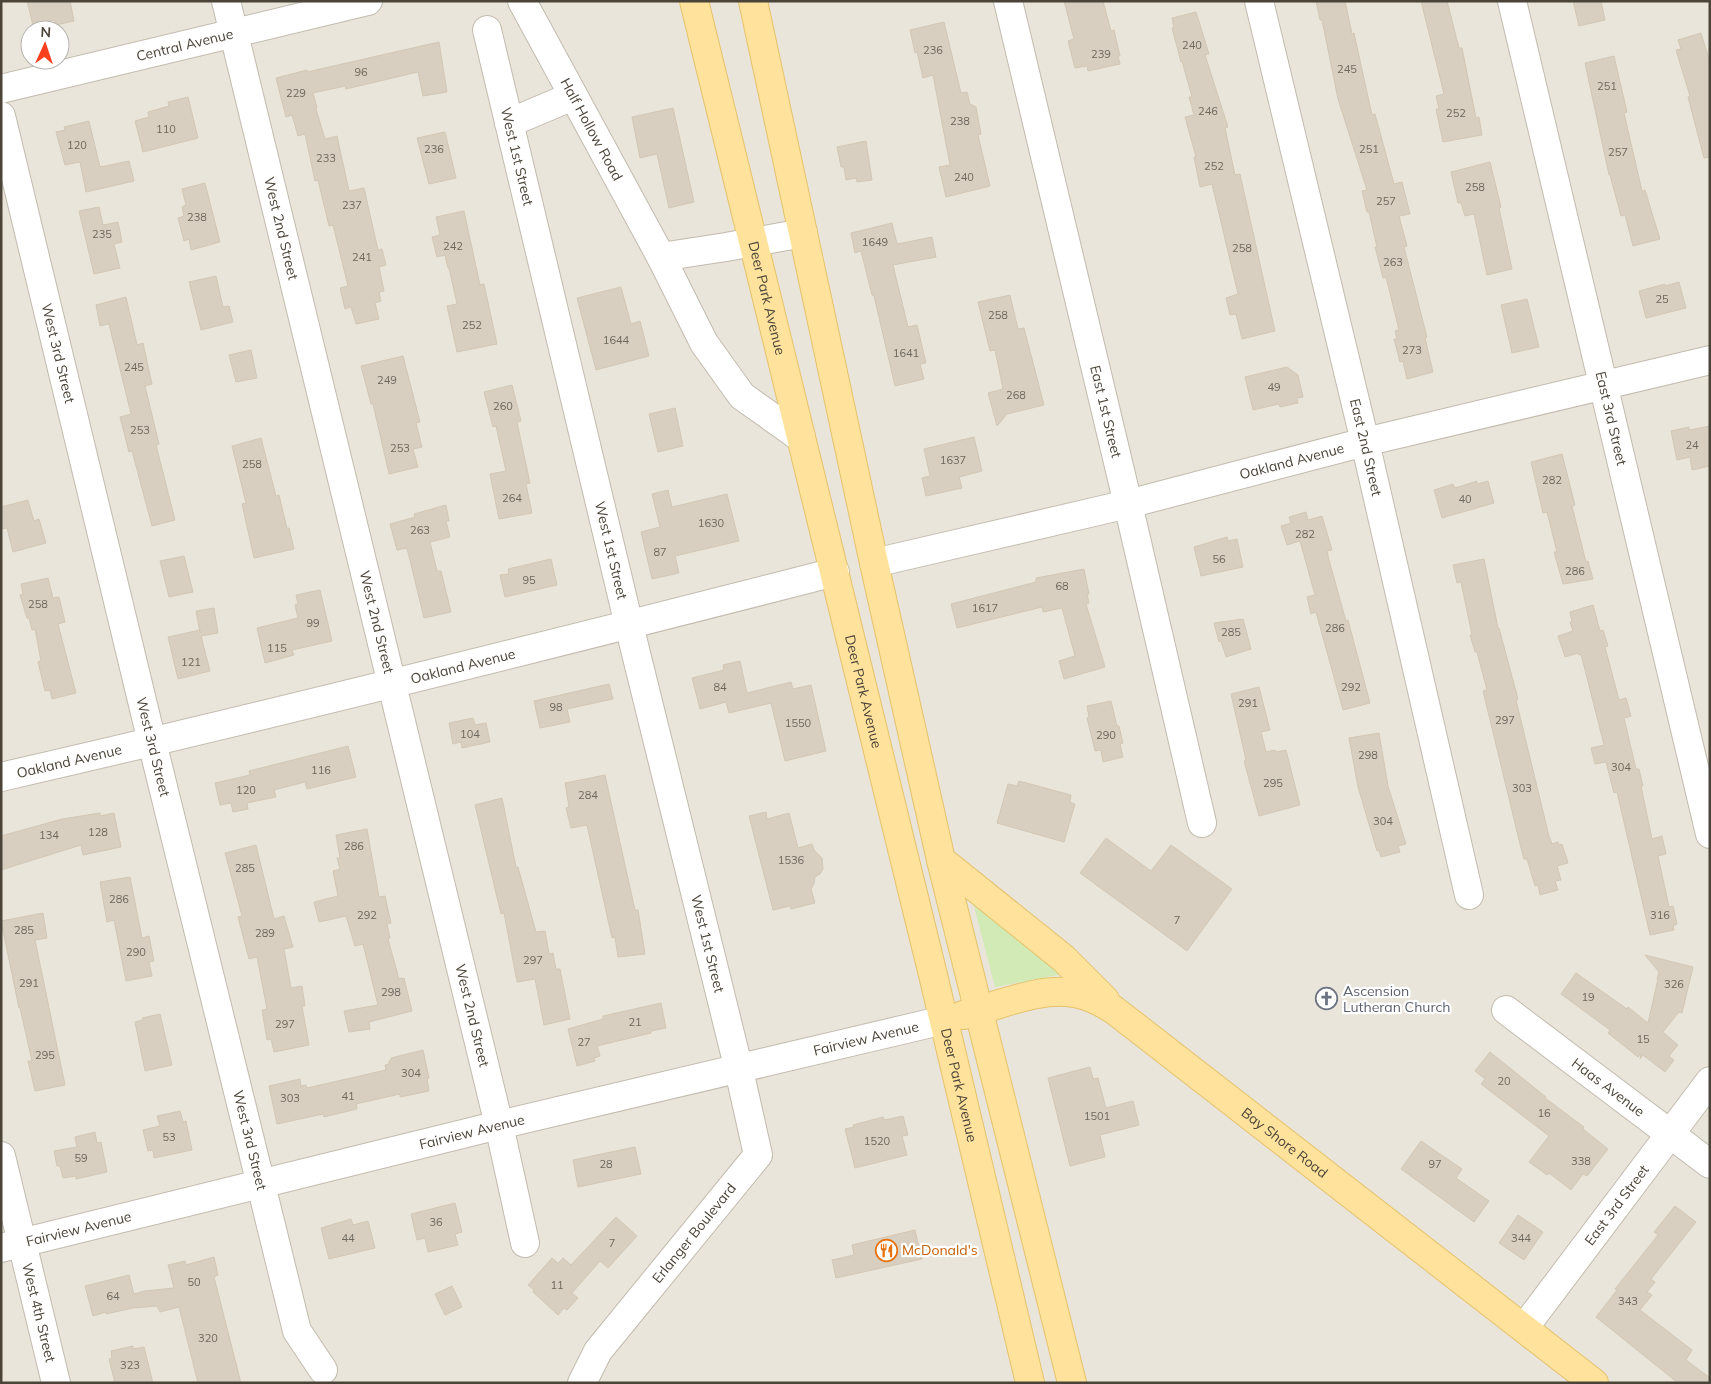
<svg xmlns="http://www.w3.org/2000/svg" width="1711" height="1384" viewBox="0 0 1711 1384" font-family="Mulish,sans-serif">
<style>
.residential{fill:#eae5da;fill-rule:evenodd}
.green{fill:#d2eab5}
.building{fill:#d8cfc1;stroke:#d3c7b4}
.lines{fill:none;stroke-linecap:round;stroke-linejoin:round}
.minor-casing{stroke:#c2bbae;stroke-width:30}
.major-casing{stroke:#e6c16a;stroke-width:30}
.minor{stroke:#fff;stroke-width:28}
.major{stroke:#ffe39c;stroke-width:28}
.labels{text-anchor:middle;stroke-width:4.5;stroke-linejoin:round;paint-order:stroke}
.number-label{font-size:11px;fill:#6e675b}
.street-label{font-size:14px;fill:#4b4439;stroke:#fff}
.worship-label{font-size:14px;fill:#5b616d;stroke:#fff;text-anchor:start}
.food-label{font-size:14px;fill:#c56008;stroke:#fff;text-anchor:start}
</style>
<rect width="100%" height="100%" fill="#f6f3ec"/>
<path class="residential" d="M1,1H1710V1383H1ZM30,30H60V60H30Z"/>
<path class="green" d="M973,902L1063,974L995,987Z"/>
<g class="building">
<path d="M27,1H70L74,21L56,25L54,20L33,25Z"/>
<path d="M1064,1H1103L1111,31L1114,30L1120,56H1118L1120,64L1088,71L1087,66L1075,68L1068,41L1074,39Z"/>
<path d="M1316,1H1345L1352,34L1354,33L1372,115L1375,114L1394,184L1402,182L1410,214L1399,216L1407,246L1404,247L1427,337L1425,338L1433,372L1407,379L1403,361L1400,362L1394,339H1397L1395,331L1399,330L1386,277L1383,278L1375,247H1377L1369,212H1367L1362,191L1367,190L1338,99L1322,20H1320Z"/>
<path d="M1421,1H1447L1459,48H1462L1476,118L1479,117L1482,135L1443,142L1436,109H1439L1436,96L1444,94Z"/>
<path d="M1573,1H1601L1605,20L1579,26Z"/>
<path d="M1196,12L1209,54L1205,55L1228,127L1225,128L1235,175L1240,174L1275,331L1242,339L1236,314L1230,315L1226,298L1238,294L1212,184L1200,187L1194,157H1196L1185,117L1194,115L1189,97H1192L1182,61L1181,62L1172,28H1174L1172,18Z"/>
<path d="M944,22L961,93L967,92L970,104L976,107L981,134L978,135L990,186L946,197L939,167L950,165L933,75L923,78L917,52L915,53L910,30Z"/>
<path d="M1701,33L1710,62V157L1704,158L1688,97L1690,96L1676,50L1681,49L1678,40Z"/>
<path d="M439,42L447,92L423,96L418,72L346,89L345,86L313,93L317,108L316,109L325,139L337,136L349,191L364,188L378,250L382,249L386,265L379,267L384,291L379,292L381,301L375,303L379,319L356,324L351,307L345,309L340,288L348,286L333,225L329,226L318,180L315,181L305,134L298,136L292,115L286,117L276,78L307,70V72Z"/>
<path d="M1614,56L1627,112L1624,113L1642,191L1645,190L1660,239L1633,246L1625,215L1621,216L1610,175H1609L1585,63Z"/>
<path d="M188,97L198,138L143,152L135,121L149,117L148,112L169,106L168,102Z"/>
<path d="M673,108L694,202L669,208L657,154L640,158L632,117Z"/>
<path d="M89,121L100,167L129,161L134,181L86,192L80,162L65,165L56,132L65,130L64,127Z"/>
<path d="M445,132L456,178L429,184L417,138Z"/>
<path d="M866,141L872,180L857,182L856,178L846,180L844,167H841L837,147Z"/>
<path d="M1490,162L1501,207L1499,208L1512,269L1487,275L1474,214L1465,216L1461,203H1458L1451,172Z"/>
<path d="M205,183L220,242L191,250L189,239L184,241L178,218L184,216L182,207L186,205L182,189Z"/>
<path d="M99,207L103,225L118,222L122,242L114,244L120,268L94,274L79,211Z"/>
<path d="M464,211L480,285L484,284L497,344L457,352L447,306L457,304L449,268H448L445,255L437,257L432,237L440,235L436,217Z"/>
<path d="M892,223L897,244L932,237L936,257L893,265L908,327L917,325L926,363L920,364L924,379L895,386L874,296L872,295L861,251L855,253L851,233Z"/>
<path d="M216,276L223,307L229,306L233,322L201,330L189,282Z"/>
<path d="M1679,282L1686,308L1646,318L1639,291L1665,284V286Z"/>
<path d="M621,287L631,324L640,321L649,356L596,370L577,298Z"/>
<path d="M1010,295L1018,329L1024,328L1044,405L1007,414L997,426L988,393L1003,389L995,350L990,351L978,302Z"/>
<path d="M126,297L137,345L143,343L152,384L145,386L159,444L156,445L175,520L152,526L132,451L129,452L120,417L131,414L109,324L100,326L96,305Z"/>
<path d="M1527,299L1539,347L1512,353L1501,305Z"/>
<path d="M251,350L257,378L236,382L229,355Z"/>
<path d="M403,356L420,422L416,423L422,447L413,449L418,467L389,474L373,404H371L361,366Z"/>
<path d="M1287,367L1298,375L1303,397L1297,398L1298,403L1280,407L1279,404L1253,410L1245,377Z"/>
<path d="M512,385L521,421L517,422L530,483L526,484L532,513L499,519L490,474L506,471L496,426L493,427L484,392Z"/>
<path d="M675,408L683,446L658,452L649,414Z"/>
<path d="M1710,426V466L1692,470L1690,457L1677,460L1671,431L1689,427V430Z"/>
<path d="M974,437L982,471L959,477L962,488L926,496L922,478L930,476L924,449Z"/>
<path d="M261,438L276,496L279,495L287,528H289L294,549L254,558L242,504L246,503L232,446Z"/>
<path d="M1562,454L1575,505L1572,506L1586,562L1588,561L1593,579L1563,584L1554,552H1557L1547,512L1543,513L1531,462Z"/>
<path d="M1477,481V484L1488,481L1494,503L1442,518L1434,490L1453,484L1455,488Z"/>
<path d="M668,490L672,507L727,494L739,541L675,556L679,573L652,579L641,532L660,527L652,494Z"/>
<path d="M28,500L34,521L39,519L46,543L13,552L7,528L1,529V507Z"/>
<path d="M446,505L449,521H446L450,537L430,542L437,571H441L451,612L424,618L407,548L397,550L390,524L415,517L414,514Z"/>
<path d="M1306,512L1308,520L1322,516L1332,550L1327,551L1329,560L1346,621L1348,620L1370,703L1343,710L1316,612L1311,614L1307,597L1315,595L1300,541L1287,545L1281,526L1291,523L1289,517Z"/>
<path d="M1227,537L1228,541L1237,539L1243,567L1201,576L1194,547Z"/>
<path d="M184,556L193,592L169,597L160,561Z"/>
<path d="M551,559L557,585L505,597L500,575L509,574L508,569Z"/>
<path d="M1484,559L1498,628H1499L1518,699L1516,700L1549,836L1552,844L1558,842L1559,845L1562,844L1568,863L1557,866L1561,880L1555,881L1558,890L1540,895L1538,885L1535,886L1527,859H1524L1520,844L1483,691L1487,690L1477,652H1475L1470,635H1472L1461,582L1457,583L1453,565Z"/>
<path d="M1084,569L1089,594H1087L1089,603L1086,604L1105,667L1064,679L1059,661L1075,656L1062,608L1043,612L1042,607L957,628L951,604L1036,582V578Z"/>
<path d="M48,578L53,598L59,597L65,622L58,624L76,693L52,699L50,690L45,691L38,662L41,661L35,629L32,630L29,618H27L20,595L23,594L21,584Z"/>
<path d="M320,590L332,641L292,650L294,655L265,663L257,628L298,618L295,605L298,604L296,595Z"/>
<path d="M1593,605L1600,631L1603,630L1608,646L1605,647L1619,700L1626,698L1631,716L1624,718L1636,769H1639L1643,786H1641L1652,839L1662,836L1666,854L1658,856L1669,907L1673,906L1677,924L1673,926L1674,930L1650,935L1617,792L1614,793L1606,762L1595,764L1591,748L1604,745L1581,654L1579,655L1578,653L1565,657L1558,636L1573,631L1570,622H1572L1570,612Z"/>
<path d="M214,608L218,633L201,636L210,671L178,679L168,637L200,630V633L196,611Z"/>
<path d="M1243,619L1251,649L1226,657L1221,641L1219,642L1214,623Z"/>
<path d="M740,661L747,693L791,682L793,689L811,685L826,751L785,761L771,703L729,713L726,702L700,709L692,678L724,670L723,665Z"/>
<path d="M609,684L613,699L567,709L570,722L540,728L534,701Z"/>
<path d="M1259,687L1270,730L1261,732L1266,752L1275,750L1276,752L1286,750L1300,805L1259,816L1244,761L1246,760L1231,694Z"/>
<path d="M1111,701L1117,726H1119L1123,743L1120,744L1123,757L1103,762L1101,750L1095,751L1087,718L1089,717L1087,706Z"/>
<path d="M473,718L475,725L486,723L490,742L462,748L461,742L453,744L449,723Z"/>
<path d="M1379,733L1388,786L1406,844L1398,846L1400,852L1381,857L1379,850L1377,851L1358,787L1349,738Z"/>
<path d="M348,746L356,777L307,789L305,782L274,790L276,797L247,803L248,809L233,812L231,803L220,805L215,783L250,775L249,771Z"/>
<path d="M605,775L635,910H638L645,954L618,957L615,937L612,938L587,825L571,828L566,808L569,807L565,783Z"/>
<path d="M1019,781L1071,795L1070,802L1075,804L1064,842L997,823L1008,784L1017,786Z"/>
<path d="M502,798L516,867H518L536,932L545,931L549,954L553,953L556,969H560L570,1019L544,1025L535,979L517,982L504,913L501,914L475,805Z"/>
<path d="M766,812L767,819L789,813L798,848L812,844L814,850L822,858L823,869L820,874L815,877L814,884L811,889L815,903L791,909L790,906L773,910L749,816Z"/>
<path d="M100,813V816L114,813L121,847L83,855L81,845L1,870V836L62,819Z"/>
<path d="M367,829L379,897L385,896L391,923L387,924L390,938L388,939L399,979L404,978L412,1011L369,1022L370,1029L349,1032L344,1011L378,1005L363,944L355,946L346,916L319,922L314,902L338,896L333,871L340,869L337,858H340L336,835Z"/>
<path d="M1106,838L1151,871L1171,845L1232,889L1187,951L1080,873Z"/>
<path d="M256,845L274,919L284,916L293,947L284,949L291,988L302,986L305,1006H302L309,1045L274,1052L271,1039L267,1040L262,1010L267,1009L257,957L249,959L238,917L242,916L225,853Z"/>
<path d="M130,877L142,938L149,936L154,961L149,962L152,976L126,981L114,920L107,922L100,882Z"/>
<path d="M43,913L47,938L35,940L65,1085L35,1091L28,1061H32L20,1008H19L1,921Z"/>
<path d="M1645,955L1693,967L1682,1013L1679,1012L1663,1032L1678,1045L1669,1056L1674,1060L1665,1072L1643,1055L1640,1059L1641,1053L1638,1057L1608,1033L1610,1030L1561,994L1576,973L1627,1009L1628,1007L1648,1023L1658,979H1657L1659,972Z"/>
<path d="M661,1003L666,1028L651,1031V1033L597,1046L600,1056L594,1058L595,1061L577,1066L568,1029L603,1019V1016Z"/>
<path d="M160,1014L172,1065L145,1071L135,1022L143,1020L142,1018Z"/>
<path d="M423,1050L429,1078L427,1079L429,1091L400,1097V1094L356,1104L357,1109L324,1117L323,1114L277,1124L269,1086L300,1079L301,1086L306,1085L307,1088L386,1070L385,1065L389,1064V1061L391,1060V1058Z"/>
<path d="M1490,1052L1546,1097L1545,1098L1584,1127L1583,1129L1608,1149L1587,1176L1583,1174L1571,1190L1549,1173L1547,1175L1529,1162L1549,1136L1481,1084L1485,1079L1475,1071Z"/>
<path d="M1090,1067L1093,1079L1098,1078L1106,1108L1133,1101L1139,1125L1100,1135L1105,1157L1070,1166L1048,1078Z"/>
<path d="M180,1111L183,1122L186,1121L192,1150L154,1158L153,1150L148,1151L143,1130L160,1126L157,1116Z"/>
<path d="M903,1116L908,1135L902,1136L907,1155L855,1168L845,1129L854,1127L853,1125L883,1117L885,1120Z"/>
<path d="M95,1132L97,1143L101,1142L107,1172L76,1179V1176L63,1178L60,1166H57L54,1151L77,1147L75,1137Z"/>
<path d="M1421,1141L1462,1169L1456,1178L1489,1201L1474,1222L1401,1169Z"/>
<path d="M635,1147L641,1174L578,1187L573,1160Z"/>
<path d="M455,1203L462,1232L455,1234L458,1245L428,1252L425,1238L417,1240L411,1214Z"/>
<path d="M1675,1206L1696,1222L1651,1279L1655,1282L1647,1292L1652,1295L1640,1310L1692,1350L1686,1360L1710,1378V1383H1678L1596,1317L1617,1290L1615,1289L1658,1235L1654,1232Z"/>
<path d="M1518,1215L1543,1232L1524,1260L1499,1243Z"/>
<path d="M616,1217L637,1236L608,1268L600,1261L572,1293L578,1298L567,1310L564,1308L558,1315L533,1292L534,1290L528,1285L552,1258L558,1263L563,1258L571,1265Z"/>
<path d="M351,1219L353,1225L368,1221L375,1248L329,1259L321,1228Z"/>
<path d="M915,1230L922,1259L836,1278L832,1260L854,1255L852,1245Z"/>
<path d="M214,1257L218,1275L214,1277L241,1383H198L179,1307L160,1312L157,1306L133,1308L106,1314V1312L93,1316L85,1286L129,1275L134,1294L144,1291L174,1288L168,1265L185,1261L186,1265Z"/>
<path d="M452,1286L462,1307L445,1315L435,1294Z"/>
<path d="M133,1346V1349L144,1347L153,1383H115L109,1359L112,1358L111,1351Z"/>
</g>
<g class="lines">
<defs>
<g id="minor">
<path id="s1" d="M226,1L499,1125L525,1243"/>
<path id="s2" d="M522,1L661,257L704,343L742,396L801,438"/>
<path id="s3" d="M1008,1L1128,504L1202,823"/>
<path id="s4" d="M1259,1L1365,442L1469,895"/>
<path id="s5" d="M1512,1C1579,278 1643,556 1710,834"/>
<path id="s6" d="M487,30L629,625L739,1070L758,1155L598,1351L582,1383"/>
<path id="s7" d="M1,89L368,1"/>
<path id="s8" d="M1,116L152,742L297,1331L323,1370"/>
<path d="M509,123L573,96"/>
<path d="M661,257L726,247L803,233"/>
<path id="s9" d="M874,563L1128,504L1365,442L1710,360"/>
<path id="s10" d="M1,777C280,713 558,643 835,572"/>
<path id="s11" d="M1506,1010L1710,1164"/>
<path id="s12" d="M1,1156L56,1383"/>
<path id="s13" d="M1,1248L499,1125L944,1020"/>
<path id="s14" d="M1524,1328L1710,1081"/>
</g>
<g id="major">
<path id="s15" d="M694,1L933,975L1030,1383"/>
<path d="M753,1L874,563L941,860L1072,1383"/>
<path d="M941,860L1063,958L1105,1000"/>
<path id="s16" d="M963,1015C998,1006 1043,985 1079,994C1092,997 1103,1003 1114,1010L1594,1383"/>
</g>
</defs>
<use href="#minor" class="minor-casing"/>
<use href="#major" class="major-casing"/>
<use href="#minor" class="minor"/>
<use href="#major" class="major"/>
</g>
<defs>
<symbol id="church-ring" viewBox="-11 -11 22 22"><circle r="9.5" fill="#fff" stroke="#6b7280" stroke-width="1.5"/><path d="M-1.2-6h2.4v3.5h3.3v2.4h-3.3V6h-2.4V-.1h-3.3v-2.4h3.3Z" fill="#6b7280"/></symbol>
<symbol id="restaurant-ring" viewBox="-11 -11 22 22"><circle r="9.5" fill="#fff" stroke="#e8710a" stroke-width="1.5"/><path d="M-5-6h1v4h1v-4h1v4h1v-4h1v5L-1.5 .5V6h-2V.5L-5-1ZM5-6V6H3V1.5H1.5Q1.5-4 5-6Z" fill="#e8710a"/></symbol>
</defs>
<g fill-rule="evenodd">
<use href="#church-ring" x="1314" y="986" width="25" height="25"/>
<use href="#restaurant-ring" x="874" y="1238" width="25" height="25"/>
</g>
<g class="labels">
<g class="number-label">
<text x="1192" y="49">240</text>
<text x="933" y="54">236</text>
<text x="1101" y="58">239</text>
<text x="1347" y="73">245</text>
<text x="361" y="76">96</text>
<text x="1607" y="90">251</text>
<text x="296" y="97">229</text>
<text x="1208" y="115">246</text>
<text x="1456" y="117">252</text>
<text x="960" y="125">238</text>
<text x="166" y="133">110</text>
<text x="77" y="149">120</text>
<text x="434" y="153">236</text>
<text x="1369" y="153">251</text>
<text x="1618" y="156">257</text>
<text x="326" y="162">233</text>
<text x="1214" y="170">252</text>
<text x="964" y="181">240</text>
<text x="1475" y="191">258</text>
<text x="1386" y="205">257</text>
<text x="352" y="209">237</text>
<text x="197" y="221">238</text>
<text x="102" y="238">235</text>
<text x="875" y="246">1649</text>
<text x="453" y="250">242</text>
<text x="1242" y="252">258</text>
<text x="362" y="261">241</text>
<text x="1393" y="266">263</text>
<text x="1662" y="303">25</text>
<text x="998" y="319">258</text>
<text x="472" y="329">252</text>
<text x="616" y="344">1644</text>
<text x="1412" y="354">273</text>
<text x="906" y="357">1641</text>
<text x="134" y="371">245</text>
<text x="387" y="384">249</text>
<text x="1274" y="391">49</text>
<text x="1016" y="399">268</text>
<text x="503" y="410">260</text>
<text x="140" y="434">253</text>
<text x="1692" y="449">24</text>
<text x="400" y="452">253</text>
<text x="953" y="464">1637</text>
<text x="252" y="468">258</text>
<text x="1552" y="484">282</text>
<text x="512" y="502">264</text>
<text x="1465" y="503">40</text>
<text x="711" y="527">1630</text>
<text x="420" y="534">263</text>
<text x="1305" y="538">282</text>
<text x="660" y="556">87</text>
<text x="1219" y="563">56</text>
<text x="1575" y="575">286</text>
<text x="529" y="584">95</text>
<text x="1062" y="590">68</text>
<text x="38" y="608">258</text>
<text x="985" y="612">1617</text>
<text x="313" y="627">99</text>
<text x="1335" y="632">286</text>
<text x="1231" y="636">285</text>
<text x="277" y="652">115</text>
<text x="191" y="666">121</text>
<text x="720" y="691">84</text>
<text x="1351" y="691">292</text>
<text x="1248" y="707">291</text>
<text x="556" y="711">98</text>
<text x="1505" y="724">297</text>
<text x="798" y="727">1550</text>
<text x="470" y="738">104</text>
<text x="1106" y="739">290</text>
<text x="1368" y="759">298</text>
<text x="1621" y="771">304</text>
<text x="321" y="774">116</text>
<text x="1273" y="787">295</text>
<text x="1522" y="792">303</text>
<text x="246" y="794">120</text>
<text x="588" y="799">284</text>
<text x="1383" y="825">304</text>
<text x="98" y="836">128</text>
<text x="49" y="839">134</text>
<text x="354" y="850">286</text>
<text x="791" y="864">1536</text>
<text x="245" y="872">285</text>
<text x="119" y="903">286</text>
<text x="367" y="919">292</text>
<text x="1660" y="919">316</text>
<text x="1177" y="924">7</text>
<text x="24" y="934">285</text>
<text x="265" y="937">289</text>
<text x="136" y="956">290</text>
<text x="533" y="964">297</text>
<text x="29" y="987">291</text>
<text x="1674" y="988">326</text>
<text x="391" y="996">298</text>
<text x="1588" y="1001">19</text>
<text x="635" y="1026">21</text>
<text x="285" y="1028">297</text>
<text x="1643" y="1043">15</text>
<text x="584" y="1046">27</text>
<text x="45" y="1059">295</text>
<text x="411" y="1077">304</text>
<text x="1504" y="1085">20</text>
<text x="348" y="1100">41</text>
<text x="290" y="1102">303</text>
<text x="1544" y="1117">16</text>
<text x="1097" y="1120">1501</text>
<text x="169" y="1141">53</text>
<text x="877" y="1145">1520</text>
<text x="81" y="1162">59</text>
<text x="1581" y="1165">338</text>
<text x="606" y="1168">28</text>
<text x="1435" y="1168">97</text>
<text x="436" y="1226">36</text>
<text x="348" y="1242">44</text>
<text x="1521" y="1242">344</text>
<text x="612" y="1247">7</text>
<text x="194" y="1286">50</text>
<text x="557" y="1289">11</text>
<text x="113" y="1300">64</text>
<text x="1628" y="1305">343</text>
<text x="208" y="1342">320</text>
<text x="130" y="1369">323</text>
</g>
<g class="street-label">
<text dy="5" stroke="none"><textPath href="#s7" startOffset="189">Central Avenue</textPath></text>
<text dy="5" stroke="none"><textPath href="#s2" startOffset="146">Half Hollow Road</textPath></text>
<text dy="5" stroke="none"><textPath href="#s6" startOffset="130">West 1st Street</textPath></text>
<text dy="5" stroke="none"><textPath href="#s1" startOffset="234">West 2nd Street</textPath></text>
<text dy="5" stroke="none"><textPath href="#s15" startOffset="306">Deer Park Avenue</textPath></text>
<text dy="5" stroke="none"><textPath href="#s8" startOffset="244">West 3rd Street</textPath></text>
<text dy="5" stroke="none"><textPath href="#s3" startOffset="422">East 1st Street</textPath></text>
<text dy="5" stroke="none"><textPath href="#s5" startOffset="429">East 3rd Street</textPath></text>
<text dy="5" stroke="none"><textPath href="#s4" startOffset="459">East 2nd Street</textPath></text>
<text dy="5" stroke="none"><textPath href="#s9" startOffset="430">Oakland Avenue</textPath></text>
<text dy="5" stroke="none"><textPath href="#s6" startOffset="535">West 1st Street</textPath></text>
<text dy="5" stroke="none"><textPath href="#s1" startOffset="639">West 2nd Street</textPath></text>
<text dy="5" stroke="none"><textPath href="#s10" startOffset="475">Oakland Avenue</textPath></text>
<text dy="5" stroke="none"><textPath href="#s15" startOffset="711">Deer Park Avenue</textPath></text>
<text dy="5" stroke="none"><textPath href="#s8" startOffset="649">West 3rd Street</textPath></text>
<text dy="5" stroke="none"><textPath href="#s10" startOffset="70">Oakland Avenue</textPath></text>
<text dy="5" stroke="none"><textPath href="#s6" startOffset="940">West 1st Street</textPath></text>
<text dy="5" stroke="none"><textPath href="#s1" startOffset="1044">West 2nd Street</textPath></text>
<text dy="5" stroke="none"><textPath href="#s13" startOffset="890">Fairview Avenue</textPath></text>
<text dy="5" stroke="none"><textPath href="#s15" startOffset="1116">Deer Park Avenue</textPath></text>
<text dy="5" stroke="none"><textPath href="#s11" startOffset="128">Haas Avenue</textPath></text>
<text dy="5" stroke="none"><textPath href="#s13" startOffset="485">Fairview Avenue</textPath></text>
<text dy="5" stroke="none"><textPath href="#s8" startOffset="1054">West 3rd Street</textPath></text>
<text dy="5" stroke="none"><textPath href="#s16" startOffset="374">Bay Shore Road</textPath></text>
<text dy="5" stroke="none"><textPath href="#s14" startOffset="154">East 3rd Street</textPath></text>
<text dy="5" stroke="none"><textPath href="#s13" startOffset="80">Fairview Avenue</textPath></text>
<text transform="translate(694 1233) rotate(-51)" y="5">Erlanger Boulevard</text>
<text dy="5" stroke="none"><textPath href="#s12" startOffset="161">West 4th Street</textPath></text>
</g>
<g class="worship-label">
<text x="1343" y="996">Ascension<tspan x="1343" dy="16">Lutheran Church</tspan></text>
</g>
<g class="food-label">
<text x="902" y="1255">McDonald's</text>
</g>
</g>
<rect width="1711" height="1384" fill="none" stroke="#4b4439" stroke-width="5"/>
<g transform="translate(45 45) rotate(3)"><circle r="24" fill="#ffffff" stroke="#b7b4b0"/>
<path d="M0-4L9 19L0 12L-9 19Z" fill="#fc3f1d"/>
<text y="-8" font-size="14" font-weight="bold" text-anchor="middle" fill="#4b4439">N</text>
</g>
</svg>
